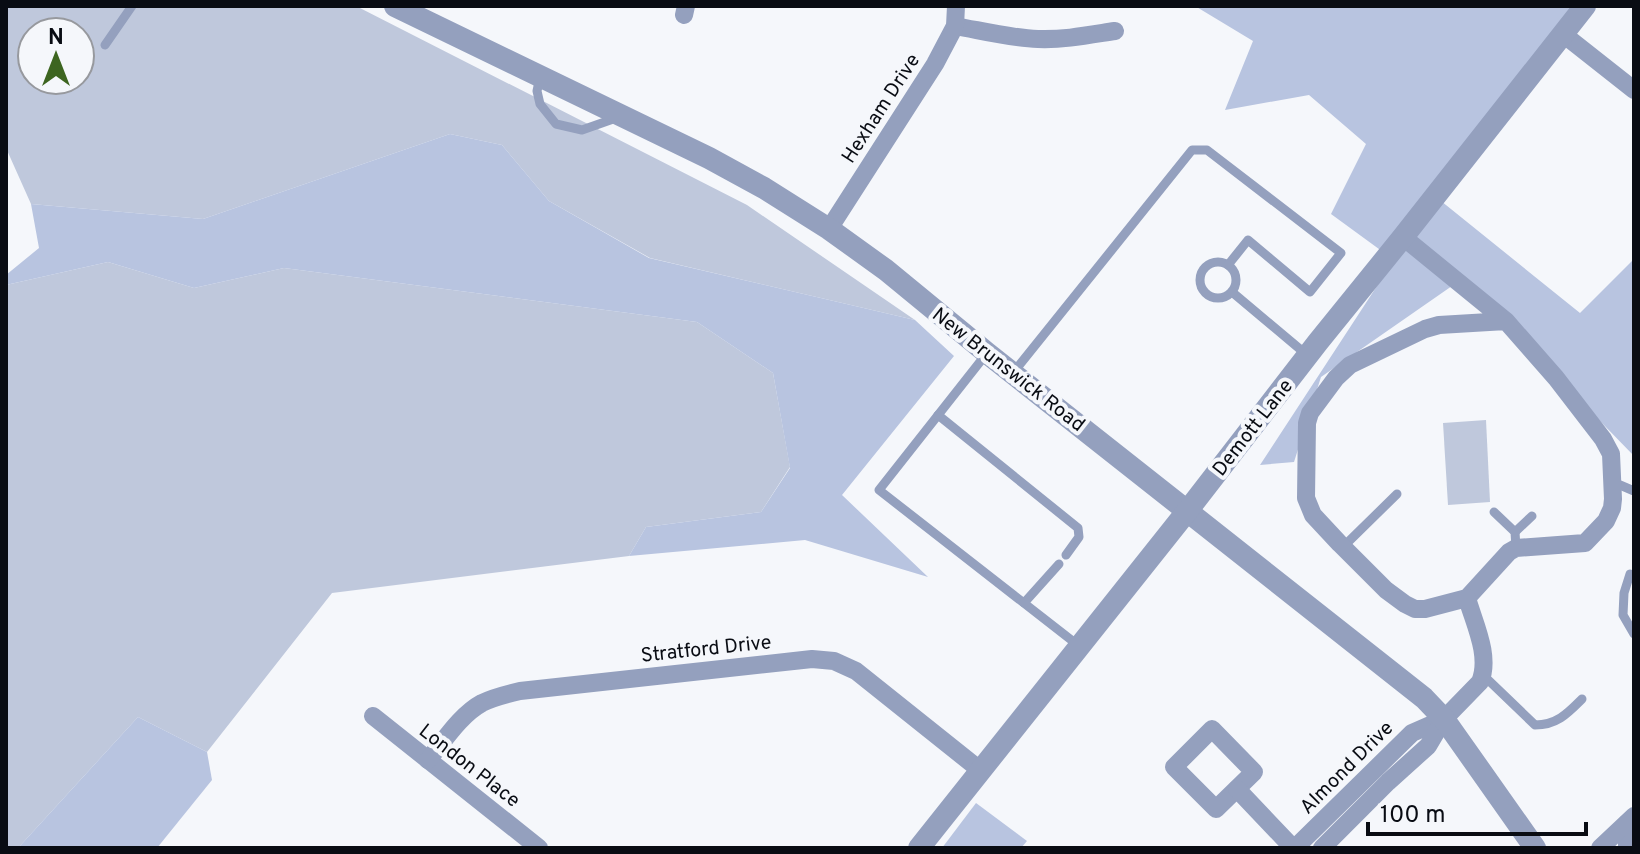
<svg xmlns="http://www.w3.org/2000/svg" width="1640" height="854" viewBox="0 0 1640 854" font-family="Overpass,sans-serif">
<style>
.green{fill:#bfc8dc;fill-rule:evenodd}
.forest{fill:#b8c4e0}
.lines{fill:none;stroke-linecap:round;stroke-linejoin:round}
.service{stroke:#94a0be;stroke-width:9}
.minor{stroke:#94a0be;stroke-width:18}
.tertiary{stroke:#94a0be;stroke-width:22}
.labels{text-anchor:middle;stroke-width:8;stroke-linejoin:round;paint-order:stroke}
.street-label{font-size:20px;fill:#090c13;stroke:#f5f7fb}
</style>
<rect width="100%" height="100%" fill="#f5f7fb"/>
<g class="green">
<path d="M6,6H356L747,205L915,320L650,258L549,201L502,145L450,134L203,219L31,204L6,148ZM32,32H80V80H32Z"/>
<path d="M108,262L194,288L284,268L697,322L773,373L790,467L761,512L646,527L629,556L332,593L207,752L138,717L18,848H6V285Z"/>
<path d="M1486,420L1490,502L1448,505L1443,423Z"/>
</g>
<g class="forest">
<path d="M1195,6H1590L1441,201L1580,313L1634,259V456L1462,279L1321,377L1294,462L1260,465L1394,260L1331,214L1366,144L1309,95L1225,110L1253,41Z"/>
<path d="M450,134L502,145L549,201L649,258L915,320L954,356L842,495L928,577L805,540L629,556L646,527L761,512L790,468L773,373L697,322L284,268L194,288L108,262L6,285V275L39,248L31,204L203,219Z"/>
<path d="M138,717L207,752L212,780L157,848H18Z"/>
<path d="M976,803L1027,841L1021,848H942Z"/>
</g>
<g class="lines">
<g class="service">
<path d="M105,45L132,6"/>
<path d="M540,77L537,91L540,104L556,124L582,130L616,118"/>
<circle cx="1218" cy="280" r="18"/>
<path d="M1232,292L1307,355"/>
<path d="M987,353L879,490L1079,646"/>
<path d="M1013,373L1192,150H1207L1341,253L1310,292L1248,240L1228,265"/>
<path d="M938,415L1078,528L1079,537L1066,555"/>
<path d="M1612,484L1620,485L1634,491"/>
<path d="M1494,512L1515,532L1516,548"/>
<path d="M1515,532L1532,516"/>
<path d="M1343,547L1397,494"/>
<path d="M1630,574L1624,593L1623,615L1634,634"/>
<path d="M1024,603L1059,564"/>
<path d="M1483,675L1535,725C1557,725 1568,713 1582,699"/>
</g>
<g class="minor">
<path d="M684,15L686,6"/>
<path d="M955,26C983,31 1010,38 1038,39C1064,40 1089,35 1115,31"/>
<path d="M1563,34L1634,90"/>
<path d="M829,229L935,64L955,26L956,6"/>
<path d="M1403,237L1506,321L1556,378L1603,439L1611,454L1613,499L1612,508L1606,521L1585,543L1516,548L1509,552L1467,598L1425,609H1415L1405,604L1386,590L1340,544L1313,515L1306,498L1307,423L1310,413L1336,378L1350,365L1425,329L1439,325L1506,321"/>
<path d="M373,716L539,848"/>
<path d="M1212,729L1254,772L1216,809L1174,767Z"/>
<path d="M428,760C444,741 460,715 482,703C494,697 507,694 520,691L812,659L834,661L856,671L980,770"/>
<path d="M1237,789L1293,848"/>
<path d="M1627,823V848"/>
<path d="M1295,848L1412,733L1444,719"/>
<path d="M1322,848L1388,782L1428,746L1444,719L1480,682C1491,656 1474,623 1467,598"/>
<path d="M1600,848L1634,816"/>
</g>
<g class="tertiary">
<path d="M395,6L709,158L764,188L829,229L886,270L987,353L1424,698L1444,719L1535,848"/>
<path d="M919,848L1188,510L1318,342L1403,237L1585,6"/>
</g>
</g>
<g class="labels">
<g class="street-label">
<text transform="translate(880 108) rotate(-57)" y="7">Hexham Drive</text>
<text transform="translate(1009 369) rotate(38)" y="7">New Brunswick Road</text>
<text transform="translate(1252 427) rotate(-52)" y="7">Demott Lane</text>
<text transform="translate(706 648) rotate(-6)" y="7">Stratford Drive</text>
<text transform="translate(470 765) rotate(38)" y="7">London Place</text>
<text transform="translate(1346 767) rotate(-45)" y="7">Almond Drive</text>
</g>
</g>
<rect width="1640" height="854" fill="none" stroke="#090c13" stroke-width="16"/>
<g transform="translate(56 56)"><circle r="38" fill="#f5f7fb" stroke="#97999e" stroke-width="2"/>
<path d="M0-6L14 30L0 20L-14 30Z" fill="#3d6520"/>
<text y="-12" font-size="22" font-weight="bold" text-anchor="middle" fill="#090c13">N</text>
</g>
<path d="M1368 822v12h218v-12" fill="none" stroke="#090c13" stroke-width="4"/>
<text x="1380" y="822" font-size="24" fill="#090c13" stroke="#f5f7fb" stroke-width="6" paint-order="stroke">100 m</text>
</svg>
